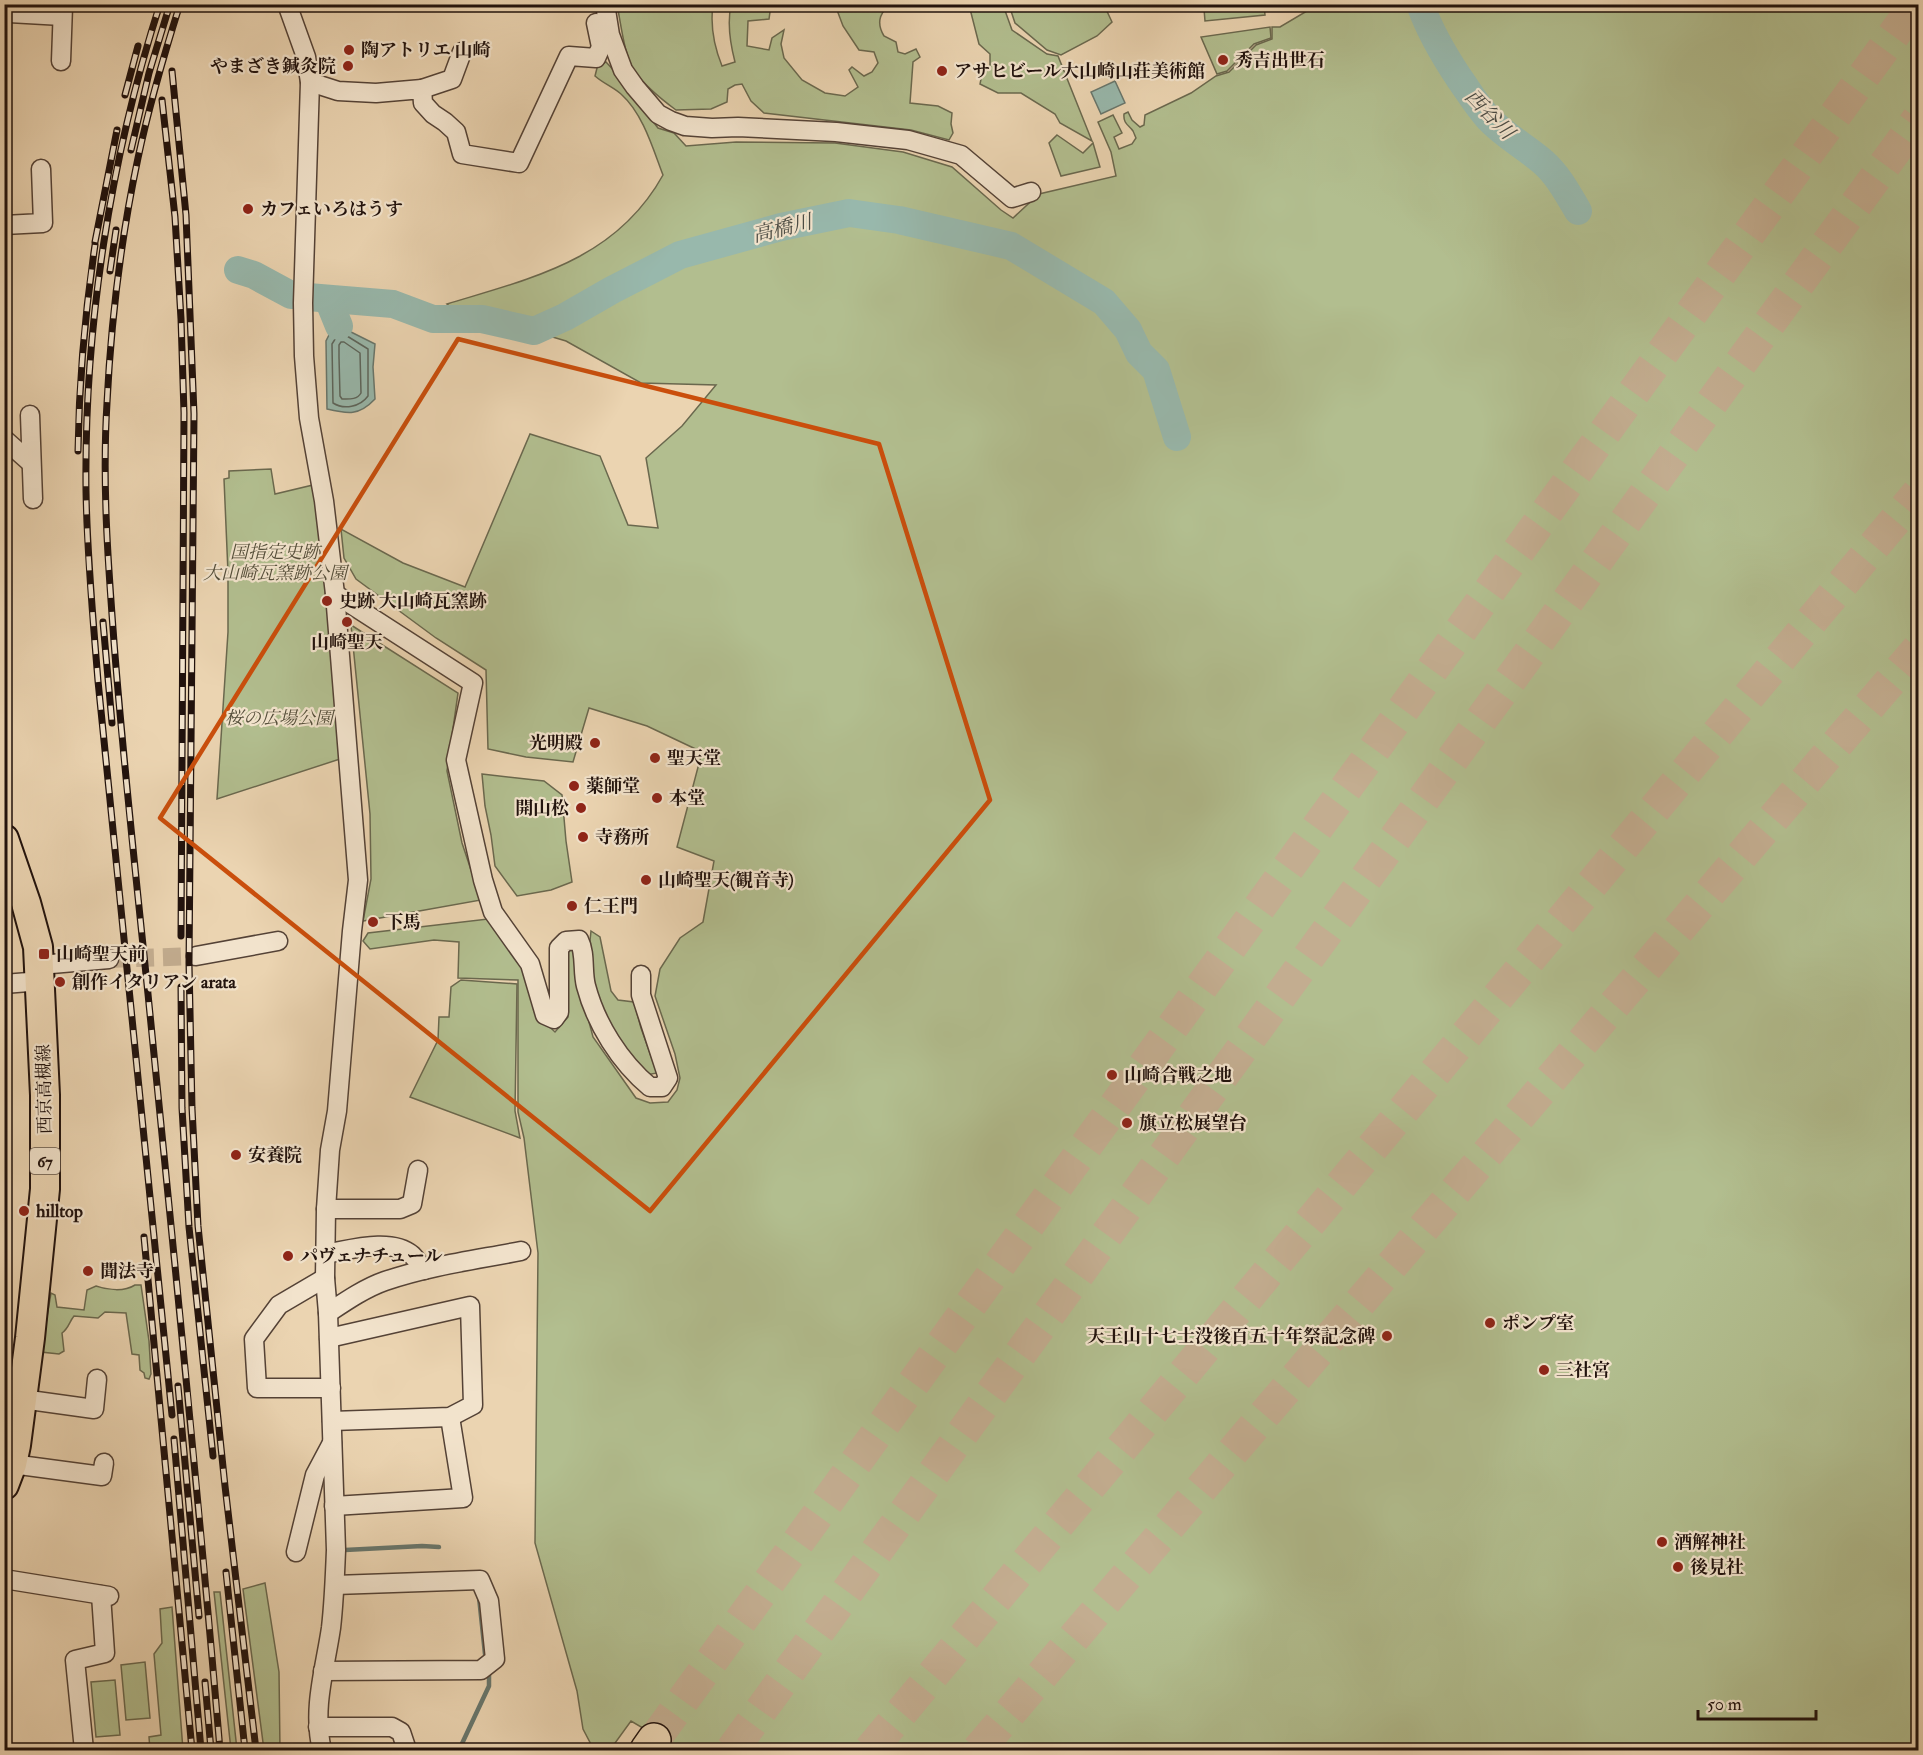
<svg xmlns="http://www.w3.org/2000/svg" width="1923" height="1755" viewBox="0 0 1923 1755" font-family="'IM FELL Double Pica','Noto Serif JP',serif">
<style>
.green{fill:#b2be8f;stroke:#6a684e;stroke-width:1.5}
.water{fill:#98b8ac;stroke:#68766c;stroke-width:1.5}
.lines{fill:none;stroke-linecap:round;stroke-linejoin:round}
.shore{stroke:#5c655c;stroke-width:1.5}
.stream{stroke:#68766c;stroke-width:4.5}
.river{stroke:#98b8ac;stroke-width:28}
.minor-tunnel{stroke:#c3ad90;stroke-width:18;stroke-dasharray:18 9;stroke-linecap:butt}
.motorway-tunnel{stroke:#c3ad90;stroke-width:33;stroke-dasharray:33 16;stroke-linecap:butt}
.minor-casing{stroke:#544236;stroke-width:21}
.primary-casing{stroke:#21120d;stroke-width:32}
.motorway-casing{stroke:#21120d;stroke-width:36}
.minor{stroke:#f2e3cc;stroke-width:18}
.primary{stroke:#ebd4b1;stroke-width:28}
.motorway{stroke:#ebd4b1;stroke-width:33}
.rail-casing{stroke:#21120d;stroke-width:7}
.rail{stroke:#f2e3cc;stroke-width:4.5;stroke-dasharray:14;stroke-linecap:butt}
.marked{fill:none;stroke:#ca4e0c;stroke-width:4.5;stroke-linejoin:round}
.poi-dot{fill:#8f2418;stroke:#f2e3cc;stroke-width:2}
.labels{text-anchor:middle;stroke-width:4.5;stroke-linejoin:round;paint-order:stroke}
.shield{fill:#f2e3cc;stroke:#605146;stroke-width:1.5}
.shield-label{font-size:16px;font-weight:bold;fill:#21120d}
.poi-label{font-size:18px;font-weight:bold;fill:#21120d;stroke:#f2e3cc;text-anchor:start}
.park-label{font-size:18px;font-style:italic;fill:#544e3a;stroke:#f2e3cc}
.street-label{font-size:18px;fill:#21120d;stroke:#f2e3cc}
.water-label{font-size:20px;font-style:italic;fill:#4b4c45;stroke:#f2e3cc}
</style>
<rect width="100%" height="100%" fill="#ebd4b1"/>
<filter id="stains"><feTurbulence type="fractalNoise" baseFrequency=".00333" numOctaves="4"/><feColorMatrix values="0 0 0 0 .2 0 0 0 0 .09 0 0 0 0 .02 0 0 0 .5 -.17"/></filter>
<radialGradient id="worn" r=".72"><stop offset=".6" stop-color="#630" stop-opacity="0"/><stop offset="1" stop-color="#630" stop-opacity=".3"/></radialGradient>
<g class="green">
<path d="M1244,4L1264,5L1265,15L1205,21L1204,9Z"/>
<path d="M617,5H713C710,26 714,46 722,66L735,62C730,43 727,24 731,5H771L769,19L748,21L747,46L769,50L772,38L784,30L781,44L784,58L802,80L825,93L845,96L858,87L849,70L852,67L864,76L872,72L878,63L874,52L859,50L843,26L837,10L844,5H864L867,7L874,5H896C879,8 876,23 884,36L896,42L898,52L905,54L916,49L920,57L913,62L910,103L938,106L952,113L951,124L953,133L949,140L911,130L764,113L751,101L742,84L735,85L728,89L727,102L711,109L676,110C661,99 646,87 635,72C624,56 621,23 617,5Z"/>
<path d="M969,5H1003L1012,30L1047,54L1058,56L1092,141L1060,123L1055,114L1021,93H998L980,84L982,74L990,65V54L979,44Z"/>
<path d="M1009,5H1104L1112,22L1097,36L1061,55L1047,50L1015,23Z"/>
<path d="M1317,5H1918V1750H669L672,1745L631,1721L610,1750H594L583,1729L577,1691L535,1543L538,1253L524,1138L518,1112V980L458,978L459,942L434,940L370,949L363,941L368,933L488,919L524,966L537,1015L555,1032L568,1017L567,947L576,946L581,992L593,1037L636,1098L650,1103L668,1102L677,1090L680,1078L675,1054L655,996L660,969L680,938L703,922L714,861L677,847L702,752L647,726L589,708L573,762L526,757L488,749L486,670L436,638L356,579L344,558L341,529L403,563L465,587L530,434L600,456L628,525L658,528L646,458L682,426L716,385L641,383L566,341L485,317L460,315L447,304C532,278 616,260 663,175C653,149 643,114 622,95C615,88 604,84 595,76L597,68L606,62L617,74L658,128L674,133L686,146L736,142L835,143L903,152L952,167L1001,210L1013,218L1039,194L1116,176L1111,152L1098,122L1113,115L1122,133L1114,137L1119,149L1132,144L1136,138C1135,136 1134,133 1133,131C1129,125 1123,124 1124,114L1128,112L1132,120L1140,127L1144,125L1145,115L1191,93L1216,76L1229,72L1256,45L1272,39V27H1280Z"/>
<path d="M1270,27L1271,38L1254,44L1227,71L1217,74L1201,37Z"/>
<path d="M1057,135L1083,153L1093,143L1100,167L1061,176L1049,143Z"/>
<path d="M271,469L275,494L313,485L321,532L340,759L217,799L228,632V573L224,479L229,478V471Z"/>
<path d="M351,625L458,693L447,771L462,843L481,900L363,921L371,879L370,814Z"/>
<path d="M482,774L544,781L562,795L566,841L572,882L551,890L517,896L495,866L491,835L485,806Z"/>
<path d="M591,931L600,937L611,991L618,1000L634,1002L641,1028L657,1073L646,1075C633,1059 619,1043 609,1026C593,1000 587,960 591,931Z"/>
<path d="M461,980L517,984L515,1111L520,1138L410,1097L438,1040L439,1017H449L451,987Z"/>
<path d="M135,1285H141L149,1341L151,1374L149,1379L145,1378L144,1373L140,1370L139,1355L132,1354L126,1313L105,1312L98,1318L74,1316C69,1322 69,1328 62,1333L64,1351L59,1354L41,1352L51,1293L55,1295L57,1307L84,1310L87,1290L96,1286C108,1290 124,1292 135,1285Z"/>
<path d="M265,1583L279,1672L280,1750H264L243,1589Z"/>
<path d="M214,1592H220L237,1750H231Z"/>
<path d="M172,1607L183,1750H150L149,1737L161,1735L154,1654L162,1643L160,1609Z"/>
<path d="M145,1662L150,1718L126,1720L121,1665Z"/>
<path d="M115,1680L120,1735L96,1737L91,1682Z"/>
</g>
<g class="water">
<path d="M1115,81L1125,103L1101,114L1091,92Z"/>
<path d="M339,326L375,344L373,367L375,399C359,416 348,414 327,409L326,341L331,331Z"/>
</g>
<g class="lines">
<g class="shore">
<path d="M339,333L347,336L368,349V396C360,407 344,410 333,403L332,344Z"/>
<path d="M341,342H344L360,353L361,393C357,400 349,399 342,399L340,396L339,357V345Z"/>
</g>
<g class="stream">
<path d="M345,1550L422,1546L439,1547"/>
<path d="M479,1597L485,1654"/>
<path d="M459,1750L489,1686V1674"/>
</g>
<g class="river">
<path d="M1420,4C1430,32 1443,54 1459,78C1469,92 1477,106 1489,119C1505,136 1526,147 1543,162C1558,175 1568,194 1578,211"/>
<path d="M238,270L254,275L291,295"/>
<path d="M308,297L393,304L433,319H482L534,331L565,317L612,290L680,255L781,227L849,213L899,220L1011,246L1104,302L1128,330L1139,353L1156,370L1177,437"/>
<path d="M328,299L339,326"/>
</g>
<path class="minor-tunnel" d="M109,959L196,956"/>
<g class="motorway-tunnel">
<path d="M654,1740L1916,4"/>
<path d="M732,1750L1918,119"/>
<path d="M870,1750L1918,493"/>
<path d="M978,1750L1918,649"/>
</g>
<defs>
<g id="minor">
<path d="M287,4L306,57L310,82L303,303L304,356L309,418L324,501L335,594L358,880L352,931L337,1111L330,1150L326,1209L325,1278L328,1313L336,1550C335,1576 334,1602 331,1628C325,1669 312,1709 322,1750"/>
<path d="M605,4L610,35L623,70L635,87L658,114L671,121L685,126L712,128L738,127L836,132L908,140L961,155L1012,198L1031,192"/>
<path d="M4,11L9,13L62,16"/>
<path d="M61,61L63,6"/>
<path d="M310,82L338,91L376,93L422,89L423,103L433,114L445,122L456,132L462,154L519,163L569,56L596,58L601,47L596,23"/>
<path d="M422,89L452,79L462,52"/>
<path d="M4,225L43,223L41,169"/>
<path d="M30,415L33,499"/>
<path d="M4,439L31,463"/>
<path d="M335,594L473,683L456,760L483,880L493,912L530,964L545,1015L554,1019L559,1012V948L566,941L579,940C586,954 582,971 586,986C596,1024 620,1062 650,1087H662L668,1078L641,995V975"/>
<path d="M196,956L278,941"/>
<path d="M40,965L109,959"/>
<path d="M4,984L41,981"/>
<path d="M326,1209H400L412,1204L418,1170"/>
<path d="M324,1254C349,1250 391,1237 412,1255C416,1259 420,1265 424,1270"/>
<path d="M325,1278L279,1305L254,1339L257,1388H331"/>
<path d="M328,1313C346,1301 365,1288 385,1281C429,1266 475,1260 521,1251"/>
<path d="M329,1338L470,1306L473,1405L450,1417L332,1421"/>
<path d="M22,1399L94,1409L97,1379"/>
<path d="M12,1464L102,1476L104,1463"/>
<path d="M334,1506L463,1498L450,1417"/>
<path d="M296,1552L315,1475L332,1443"/>
<path d="M4,1579L109,1596"/>
<path d="M323,1671L481,1670L495,1659L489,1601L480,1580L335,1585"/>
<path d="M318,1727H392L401,1732L407,1750"/>
<path d="M84,1750L75,1660L105,1653L101,1595"/>
</g>
<path id="primary" d="M4,839L26,903L38,947L45,1095V1189L30,1338L16,1445L12,1464L4,1485"/>
<path id="motorway" d="M647,1750L654,1740"/>
</defs>
<use href="#minor" class="minor-casing"/>
<use href="#primary" class="primary-casing"/>
<use href="#motorway" class="motorway-casing"/>
<use href="#minor" class="minor"/>
<use href="#primary" class="primary"/>
<use href="#motorway" class="motorway"/>
<defs>
<g id="rail">
<path d="M160,4C110,159 84,328 86,491C87,555 93,618 98,681L172,1415"/>
<path d="M180,4C164,55 149,106 138,158C121,238 111,321 107,403C102,483 108,562 114,642C123,759 136,876 148,994C173,1246 199,1498 220,1750"/>
<path d="M172,71L186,215L194,414L189,963L192,1108L198,1226L225,1486L256,1750"/>
<path d="M125,95L138,46"/>
<path d="M162,100L175,217L181,319L184,413L181,936"/>
<path d="M131,150L149,73L170,4"/>
<path d="M95,242L117,130"/>
<path d="M110,271L116,230"/>
<path d="M78,451C79,382 85,313 95,245"/>
<path d="M103,622L112,723"/>
<path d="M181,987L182,1108L189,1227L213,1456"/>
<path d="M144,1237L192,1750"/>
<path d="M178,1386L199,1616"/>
<path d="M174,1439L201,1750"/>
<path d="M226,1572L245,1750"/>
<path d="M205,1682L211,1750"/>
</g>
</defs>
<use href="#rail" class="rail-casing"/>
<use href="#rail" class="rail"/>
</g>
<path class="marked" d="M458,339L879,444L990,800L650,1211L160,818Z"/>
<g class="poi-dot">
<circle cx="349" cy="50" r="6"/>
<circle cx="1223" cy="60" r="6"/>
<circle cx="348" cy="66" r="6"/>
<circle cx="942" cy="71" r="6"/>
<circle cx="248" cy="209" r="6"/>
<circle cx="327" cy="601" r="6"/>
<circle cx="347" cy="622" r="6"/>
<circle cx="595" cy="743" r="6"/>
<circle cx="655" cy="758" r="6"/>
<circle cx="574" cy="786" r="6"/>
<circle cx="657" cy="798" r="6"/>
<circle cx="581" cy="808" r="6"/>
<circle cx="583" cy="837" r="6"/>
<circle cx="646" cy="880" r="6"/>
<circle cx="572" cy="906" r="6"/>
<circle cx="373" cy="922" r="6"/>
<rect x="38" y="948" width="12" height="12" rx="3"/>
<circle cx="60" cy="982" r="6"/>
<circle cx="1112" cy="1075" r="6"/>
<circle cx="1127" cy="1123" r="6"/>
<circle cx="236" cy="1155" r="6"/>
<circle cx="24" cy="1211" r="6"/>
<circle cx="288" cy="1256" r="6"/>
<circle cx="88" cy="1271" r="6"/>
<circle cx="1490" cy="1323" r="6"/>
<circle cx="1387" cy="1336" r="6"/>
<circle cx="1544" cy="1370" r="6"/>
<circle cx="1662" cy="1542" r="6"/>
<circle cx="1678" cy="1567" r="6"/>
</g>
<g class="labels">
<rect class="shield" x="30" y="1148" width="30" height="26" rx="4.5"/>
<g class="shield-label">
<text x="45" y="1167">67</text>
</g>
<g class="poi-label">
<text x="361" y="56">陶アトリエ 山崎</text>
<text x="1235" y="66">秀吉出世石</text>
<text x="336" y="72" text-anchor="end">やまざき鍼灸院</text>
<text x="954" y="77">アサヒビール大山崎山荘美術館</text>
<text x="260" y="215">カフェいろはうす</text>
<text x="339" y="607">史跡 大山崎瓦窯跡</text>
<text x="347" y="648" text-anchor="middle">山崎聖天</text>
<text x="583" y="749" text-anchor="end">光明殿</text>
<text x="667" y="764">聖天堂</text>
<text x="586" y="792">薬師堂</text>
<text x="669" y="804">本堂</text>
<text x="569" y="814" text-anchor="end">開山松</text>
<text x="595" y="843">寺務所</text>
<text x="658" y="886">山崎聖天(観音寺)</text>
<text x="584" y="912">仁王門</text>
<text x="385" y="928">下馬</text>
<text x="56" y="960">山崎聖天前</text>
<text x="72" y="988">創作イタリアン arata</text>
<text x="1124" y="1081">山崎合戦之地</text>
<text x="1139" y="1129">旗立松展望台</text>
<text x="248" y="1161">安養院</text>
<text x="36" y="1217">hilltop</text>
<text x="300" y="1262">パヴェナチュール</text>
<text x="100" y="1277">聞法寺</text>
<text x="1502" y="1329">ポンプ室</text>
<text x="1375" y="1342" text-anchor="end">天王山十七士没後百五十年祭記念碑</text>
<text x="1556" y="1376">三社宮</text>
<text x="1674" y="1548">酒解神社</text>
<text x="1690" y="1573">後見社</text>
</g>
<g class="park-label">
<text x="275" y="558">国指定史跡<tspan x="275" dy="21">大山崎瓦窯跡公園</tspan></text>
<text x="279" y="724">桜の広場公園</text>
</g>
<g class="street-label">
<text transform="translate(44 1089) rotate(-91)" y="6">西京高槻線</text>
</g>
<g class="water-label">
<text transform="translate(1490 114) rotate(46)" y="7">西谷川</text>
<text transform="translate(782 228) rotate(-14)" y="7">高橋川</text>
</g>
</g>
<rect width="1923" height="1755" fill="none" stroke="#ebd4b1" stroke-width="24"/>
<rect x="6" y="6" width="1911" height="1743" fill="none" stroke="#21120d" stroke-width="3"/>
<rect x="12" y="12" width="1899" height="1731" fill="none" stroke="#21120d" stroke-width="1.5"/>
<path d="M1698 1710v9h118v-9" fill="none" stroke="#21120d" stroke-width="3"/>
<text x="1707" y="1710" font-size="18" fill="#21120d" stroke="#f2e3cc" stroke-width="4.5" paint-order="stroke">50 m</text>
<rect width="100%" height="100%" filter="url(#stains)"/>
<rect width="100%" height="100%" fill="url(#worn)"/>
</svg>
